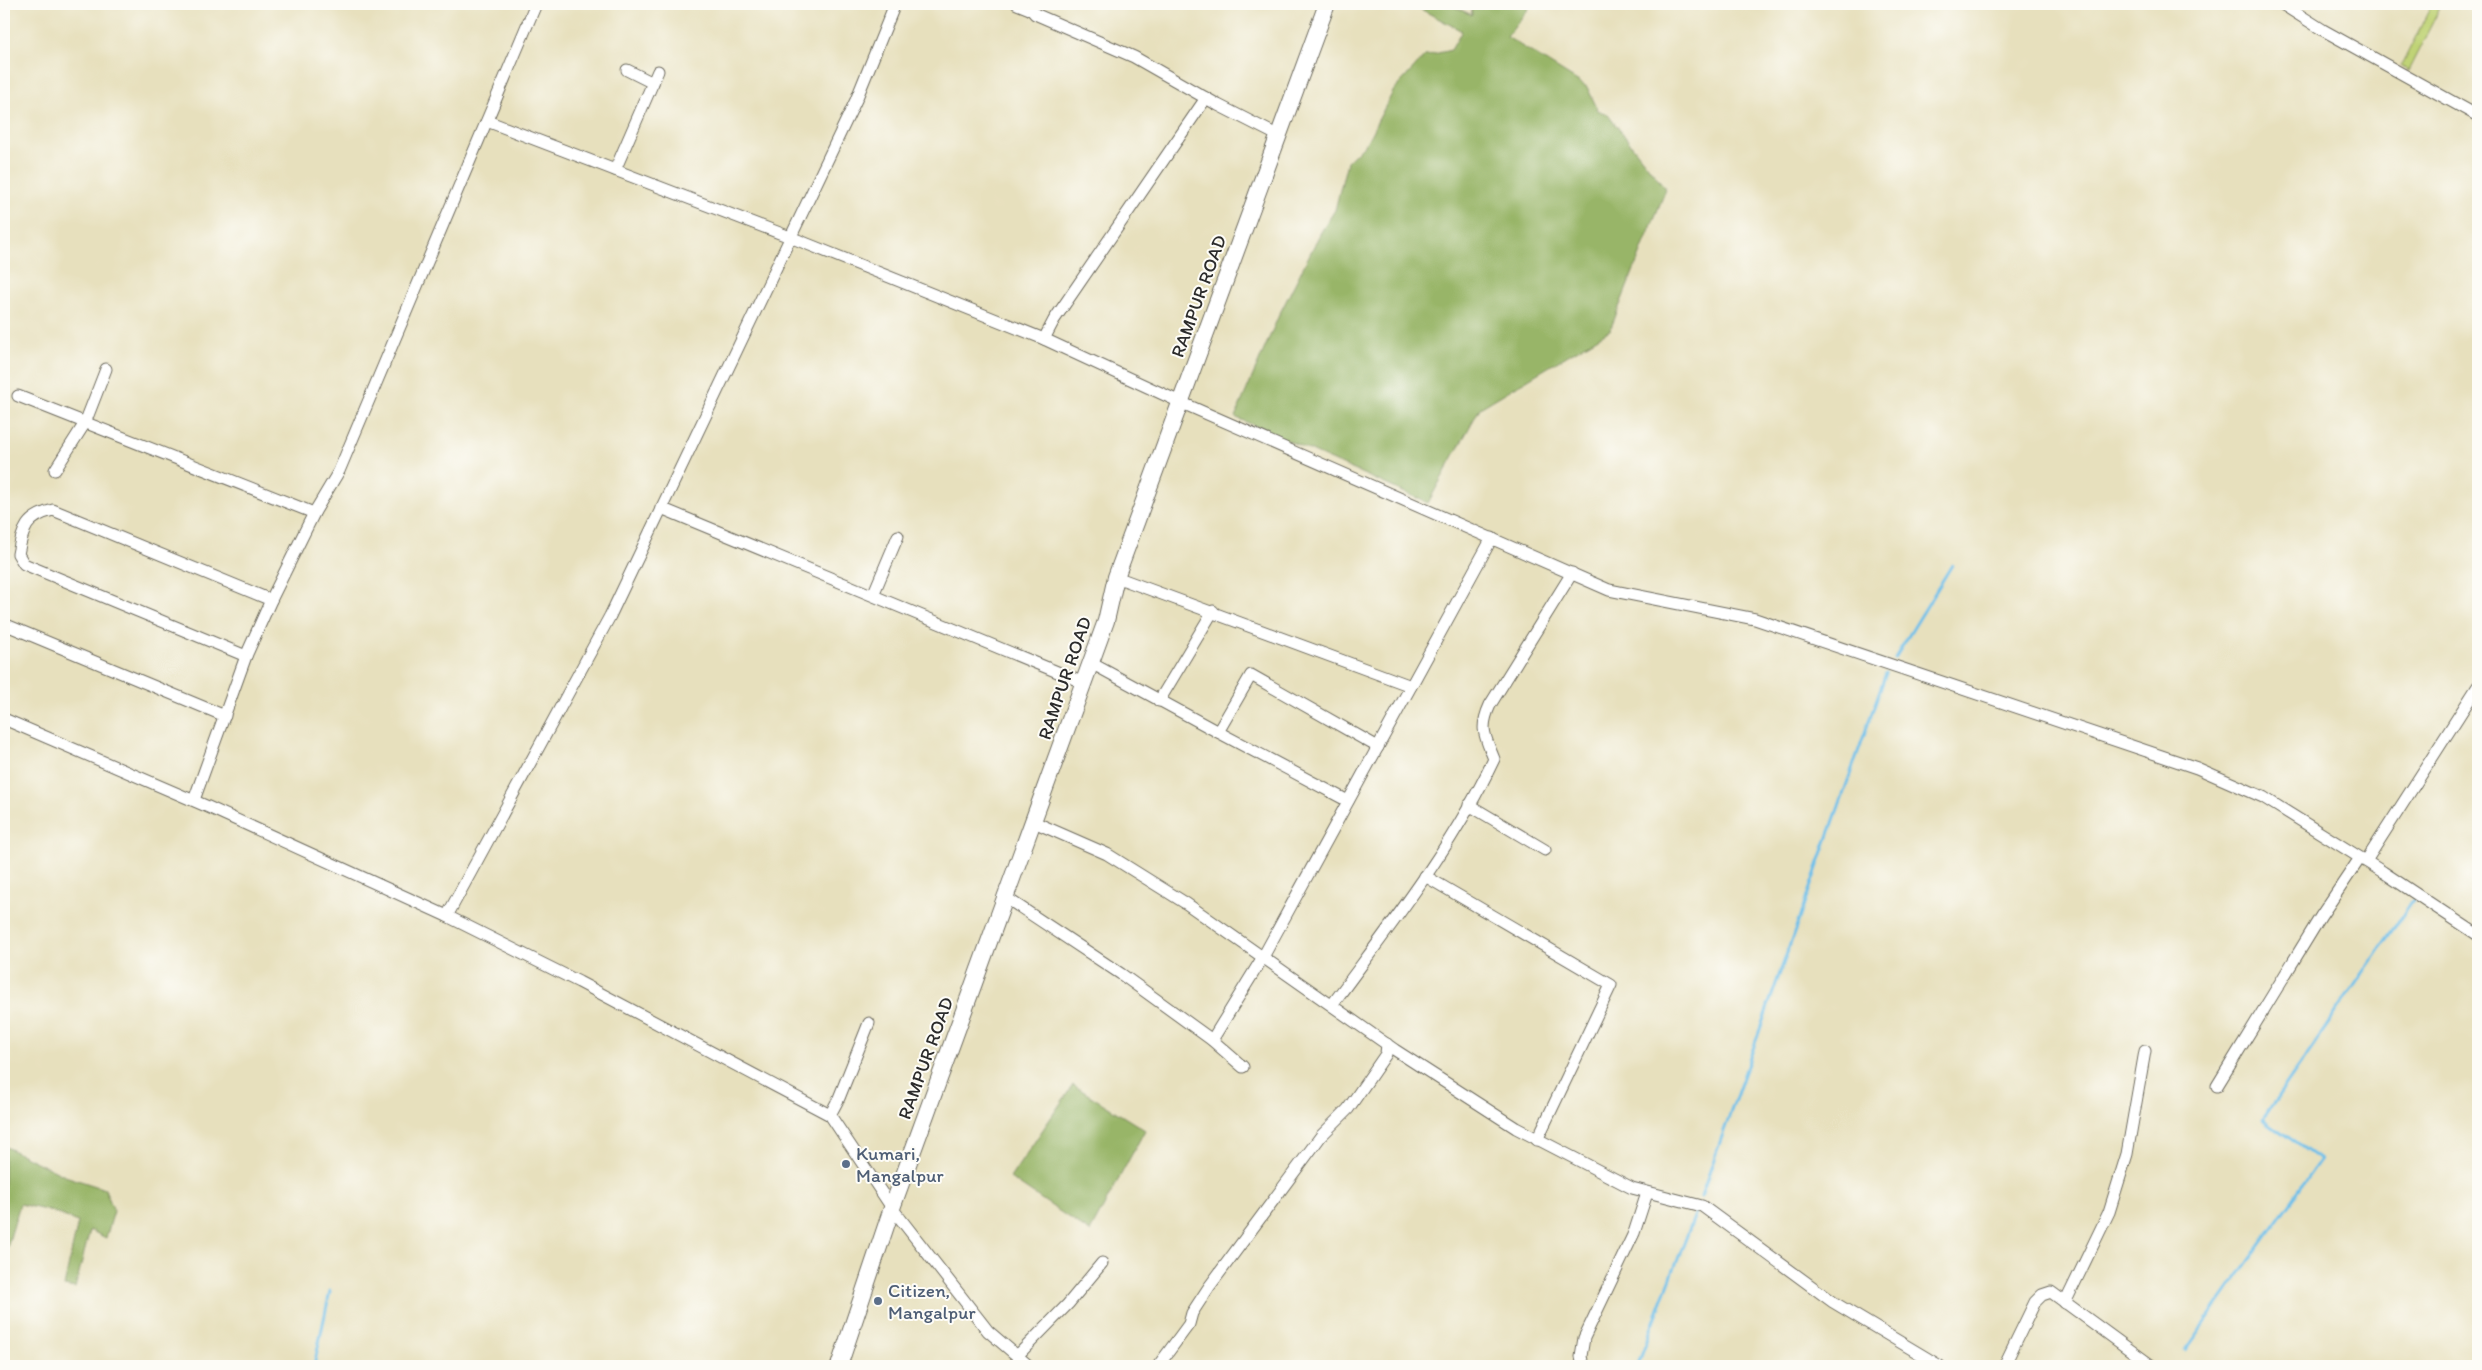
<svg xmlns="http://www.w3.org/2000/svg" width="2482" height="1370" viewBox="0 0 2482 1370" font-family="Itim,sans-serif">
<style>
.green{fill:#c0d376;stroke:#767f50}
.forest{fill:#98b567;stroke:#627049}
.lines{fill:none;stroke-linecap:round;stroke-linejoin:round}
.stream{stroke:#6fc0ea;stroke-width:3}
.minor-casing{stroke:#6d6a5e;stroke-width:13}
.secondary-casing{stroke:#6d6a5e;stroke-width:18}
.minor{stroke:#fff;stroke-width:11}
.secondary{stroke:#fff;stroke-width:16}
.service-dot{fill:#5c6f8a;stroke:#fdfcf7;stroke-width:2}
.labels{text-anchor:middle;stroke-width:4;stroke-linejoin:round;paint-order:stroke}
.street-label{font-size:19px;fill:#2b2b2b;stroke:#fdfcf7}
.service-label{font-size:19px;fill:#4e5e75;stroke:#fdfcf7;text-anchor:start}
</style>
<rect width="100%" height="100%" fill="#fdfcf7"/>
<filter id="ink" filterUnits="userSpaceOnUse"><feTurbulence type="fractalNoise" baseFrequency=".02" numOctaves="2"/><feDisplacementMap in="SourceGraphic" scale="10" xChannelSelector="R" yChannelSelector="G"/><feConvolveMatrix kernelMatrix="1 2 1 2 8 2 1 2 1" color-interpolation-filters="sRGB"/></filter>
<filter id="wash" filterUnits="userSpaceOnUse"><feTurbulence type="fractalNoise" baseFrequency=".0096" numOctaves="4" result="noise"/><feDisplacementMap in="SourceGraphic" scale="20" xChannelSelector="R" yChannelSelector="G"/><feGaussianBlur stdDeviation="1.12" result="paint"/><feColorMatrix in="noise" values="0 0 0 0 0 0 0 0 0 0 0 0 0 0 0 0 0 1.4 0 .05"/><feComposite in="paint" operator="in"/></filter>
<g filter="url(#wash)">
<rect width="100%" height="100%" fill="#e7e0bd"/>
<path class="green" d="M2432,4H2442L2408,71L2401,66Z"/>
<g class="forest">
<path d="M1411,4H1448L1472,15L1471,4H1532L1507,37L1587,87L1598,110L1608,115L1666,189L1610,330L1480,408L1428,503L1235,417L1279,315L1321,232L1335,210L1347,162L1366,143L1394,90L1425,56L1451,50L1462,31Z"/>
<path d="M1073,1085L1145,1130L1090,1232L1010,1178Z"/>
<path d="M4,1146L65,1176L105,1189L114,1211L106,1238L90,1230L75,1288L64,1286L78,1222L54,1212L20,1204L4,1258Z"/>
</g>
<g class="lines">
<g class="stream">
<path d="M1895,658L1952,565"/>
<path d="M1701,1196L1886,673"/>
<path d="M2185,1350L2320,1160L2263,1119L2413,900"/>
<path d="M314,1366L330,1291"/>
<path d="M1637,1366L1696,1212"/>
<path d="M1907,1366L1910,1360"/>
</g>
</g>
</g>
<g filter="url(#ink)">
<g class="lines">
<defs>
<g id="minor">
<path d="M1017,4L1032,10"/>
<path d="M1029,4V7L1035,14L1134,57L1218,105L1277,135"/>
<path d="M2282,4L2323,30L2478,116"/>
<path d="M627,70L653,83"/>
<path d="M487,121L790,237L1044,339L1180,402L1609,590L1755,619L2197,768L2263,797L2383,872L2478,935"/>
<path d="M615,170L658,71"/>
<path d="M1044,339L1054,320L1206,98"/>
<path d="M18,396L314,513"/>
<path d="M55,470L85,423L106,369"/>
<path d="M661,508L1084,683"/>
<path d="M1116,577L1411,686"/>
<path d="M873,595L898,536"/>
<path d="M4,624L225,716"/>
<path d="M246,656L24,564L18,554C23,528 26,517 53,510L271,600"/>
<path d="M1091,663L1218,732L1251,675L1378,747"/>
<path d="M1159,701L1213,611"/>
<path d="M4,719L206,806L447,916L579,982L830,1115L892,1208L988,1331L1029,1366"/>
<path d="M1218,732L1348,801"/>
<path d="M194,800L246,656L271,600L314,513L339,471L536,4"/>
<path d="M1469,805L1545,850"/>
<path d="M1034,822L1107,854L1187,904L1395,1050L1516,1128L1632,1188L1702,1206L1833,1302L1940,1366"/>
<path d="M2366,861L2478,686"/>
<path d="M1425,876L1611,985L1537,1140"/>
<path d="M1005,897L1121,974L1212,1040L1243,1067"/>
<path d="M447,916L610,616L856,100L895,4"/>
<path d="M1332,1005C1389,927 1452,848 1494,759C1485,736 1479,729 1490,705L1572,573"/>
<path d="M1212,1040L1263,957L1492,538"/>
<path d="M2217,1086L2321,916L2360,858"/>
<path d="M830,1115L839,1098L869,1023"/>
<path d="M2065,1303L2109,1212L2127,1154L2145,1051"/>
<path d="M1017,1356L1068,1304L1102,1263"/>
<path d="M1158,1366L1189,1324L1192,1313L1209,1287L1321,1136L1348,1109L1386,1054L1387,1044"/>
<path d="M1583,1366L1581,1356L1584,1338L1634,1233L1647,1193"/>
<path d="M2004,1366L2035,1302L2042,1295L2051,1292L2152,1366"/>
</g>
<path id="secondary" d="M839,1366L892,1208L1106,621L1116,577L1327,4"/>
</defs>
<use href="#minor" class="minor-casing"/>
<use href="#secondary" class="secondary-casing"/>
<use href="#minor" class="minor"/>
<use href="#secondary" class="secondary"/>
</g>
</g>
<g class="service-dot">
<circle cx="846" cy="1164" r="5"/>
<circle cx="878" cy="1301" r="5"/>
</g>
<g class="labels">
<g class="street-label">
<text transform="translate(1198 296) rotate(-70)" y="7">RAMPUR ROAD</text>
<text transform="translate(1064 678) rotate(-71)" y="7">RAMPUR ROAD</text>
<text transform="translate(925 1058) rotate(-70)" y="7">RAMPUR ROAD</text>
</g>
<g class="service-label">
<text x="856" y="1160">Kumari,<tspan x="856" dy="22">Mangalpur</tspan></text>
<text x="888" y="1297">Citizen,<tspan x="888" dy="22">Mangalpur</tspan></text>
</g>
</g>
<rect width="2482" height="1370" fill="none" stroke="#fdfcf7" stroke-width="20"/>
</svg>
